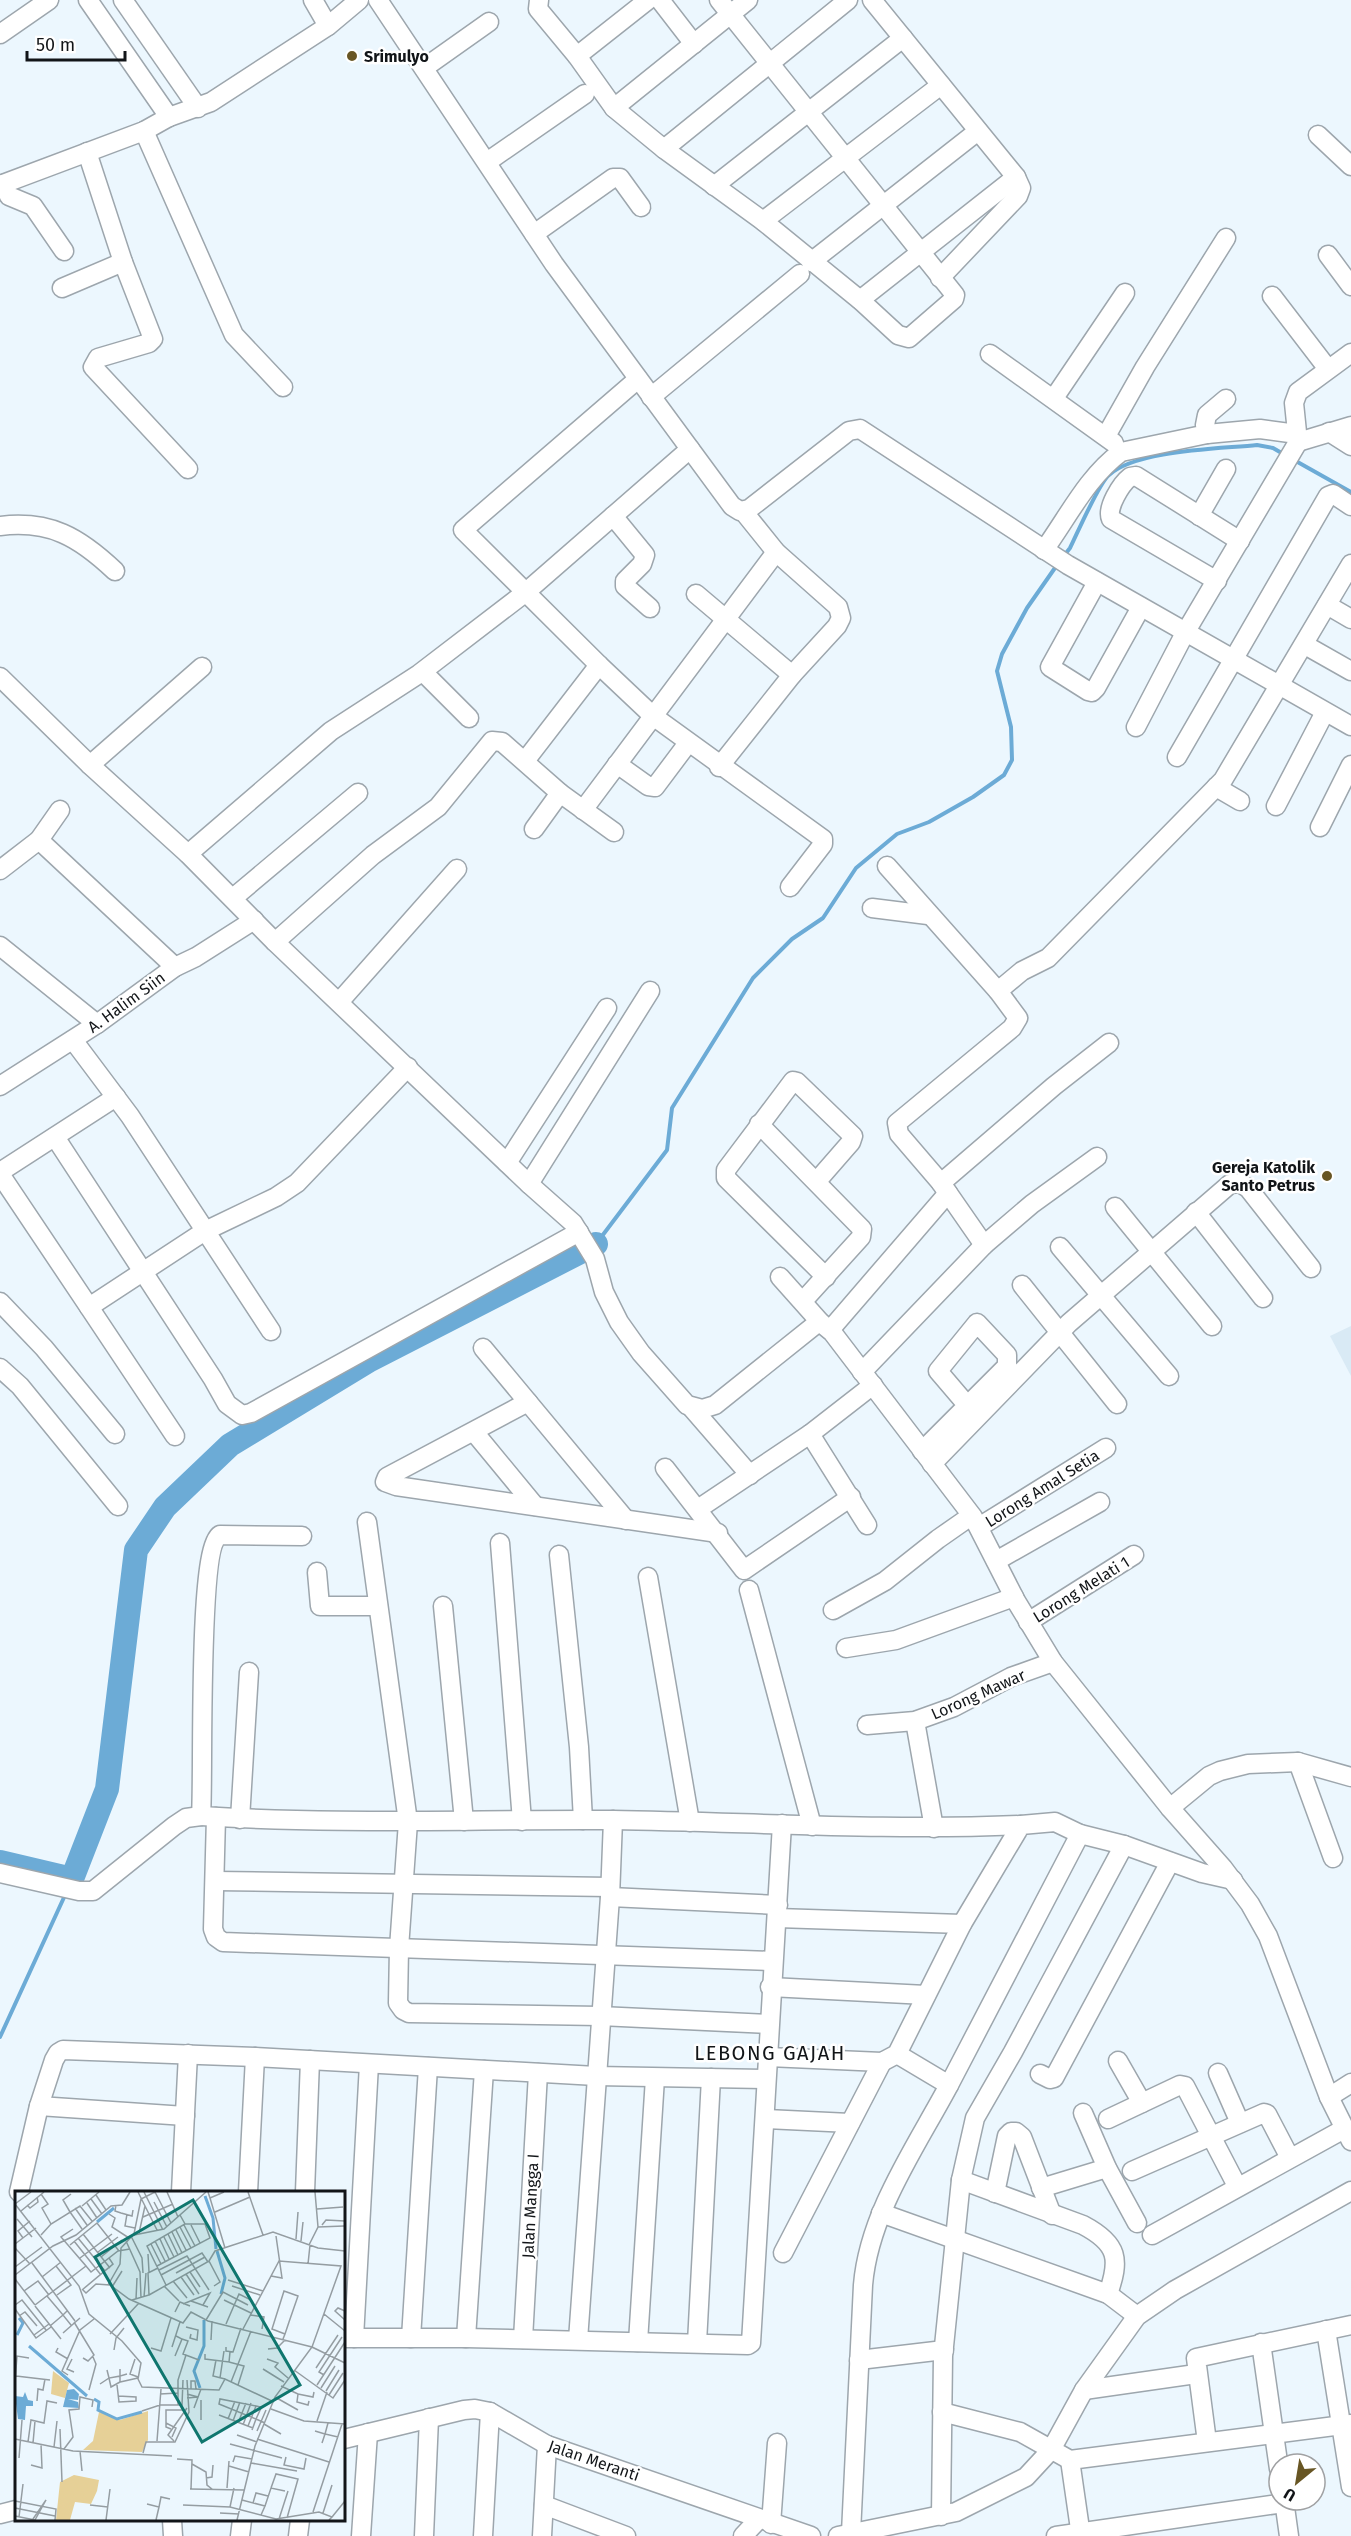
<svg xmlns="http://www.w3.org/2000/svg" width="1351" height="2536" viewBox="0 0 1351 2536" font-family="'Fira Sans',sans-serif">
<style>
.built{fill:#d9eaf5}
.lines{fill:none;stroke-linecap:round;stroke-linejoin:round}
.stream{stroke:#6cabd6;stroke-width:4}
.river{stroke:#6cabd6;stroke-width:24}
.minor-casing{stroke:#9da6ad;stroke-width:21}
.minor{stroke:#fff;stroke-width:18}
.poi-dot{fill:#685624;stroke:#fff;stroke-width:2}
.labels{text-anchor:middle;stroke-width:5;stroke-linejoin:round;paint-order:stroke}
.poi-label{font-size:16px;font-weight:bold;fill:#121518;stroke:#fff;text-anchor:start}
.street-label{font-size:16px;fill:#121518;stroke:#fff}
.quarter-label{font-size:20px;letter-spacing:1.5px;fill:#121518;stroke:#fff}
.inset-river{fill:none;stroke:#6cabd6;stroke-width:3}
.inset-road{fill:none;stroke:#959da2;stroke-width:1.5}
.view{fill:#0f766e;fill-opacity:0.15;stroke:#0f766e;stroke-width:3}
.inset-edge{fill:none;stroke:#121518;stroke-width:3}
</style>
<rect width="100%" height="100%" fill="#ecf7fe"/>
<path class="built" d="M1351,1326V1376L1330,1336Z"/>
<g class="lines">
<g class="stream">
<path d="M1294,460L1351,492"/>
<path d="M1063,557L1070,548C1077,534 1099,483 1109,475C1136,450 1220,449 1257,445L1273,448L1285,455"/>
<path d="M596,1244L667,1150L672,1108L753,978L792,939L823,918L856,868L897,834L929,822L973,797L1004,775L1012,760L1011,727L997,671L1002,654L1027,608L1057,565"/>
<path d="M0,2037L66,1893"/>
</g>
<path class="river" d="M0,1862L72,1879L107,1789L136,1550L165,1507L230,1445L370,1360L596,1244"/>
<defs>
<g id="minor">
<path d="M88,0L169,117"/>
<path d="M123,0L198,108"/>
<path d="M313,0L328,26"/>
<path d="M378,0L554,264L732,506L740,511L749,509L849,431L860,429L1068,565L1351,726"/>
<path d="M539,0L538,9L577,56L614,108L664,149L763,221L860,300L898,335L909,338L954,299L955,295L719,0"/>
<path d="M660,0L694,44"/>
<path d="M872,0L1016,177L1021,188L1018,196L940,278"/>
<path d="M0,34L49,0"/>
<path d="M577,56L648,0"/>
<path d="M424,68L489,22"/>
<path d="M614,108L748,0"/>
<path d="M144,131L234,335L283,387"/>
<path d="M1318,135L1351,166"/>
<path d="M664,149L848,0"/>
<path d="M87,152L123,262L153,339L149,343L98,358L93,367L188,469"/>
<path d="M487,162L585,94"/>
<path d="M3,184L9,196L33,206L64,251"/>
<path d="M0,185L144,131L169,117L211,102L328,26L359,0"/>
<path d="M714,186L903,38"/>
<path d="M763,221L941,85"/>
<path d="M534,234L613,178H620L641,207"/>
<path d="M1328,255L1351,286"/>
<path d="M811,262L978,131"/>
<path d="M62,288L123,262"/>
<path d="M1272,296L1328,369"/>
<path d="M860,300L1016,177"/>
<path d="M990,354L1114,443"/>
<path d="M651,397L800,274"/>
<path d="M1054,398L1125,293"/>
<path d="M1329,432L1351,446"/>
<path d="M1207,434L1260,429L1297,434"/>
<path d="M1106,436L1145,367L1226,238"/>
<path d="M1298,442L1351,426"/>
<path d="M613,516L645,555L642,564L625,581V586L650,608"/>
<path d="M1199,516L1226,469"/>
<path d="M0,526C50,520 79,537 115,571"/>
<path d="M1044,550C1068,517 1087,477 1121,452L1207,434L1205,425L1207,415L1226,399"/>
<path d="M1217,581L1111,519C1106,508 1121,484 1130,477L1136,476L1240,541"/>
<path d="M1097,582L1050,667L1088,691L1092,692L1096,688L1141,607"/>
<path d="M696,594L792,675"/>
<path d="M1327,605L1351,619"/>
<path d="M1305,645L1351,671"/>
<path d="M599,665L463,530L638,379"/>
<path d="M423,672L469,718"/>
<path d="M0,677L90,765L188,854L275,942L529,1184L573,1223L595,1259L604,1292L619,1322L641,1353L687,1405L702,1409L715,1405L815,1325L821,1323L832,1332L973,1517L1016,1601L1053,1662L1170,1808L1223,1868L1250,1904L1268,1936L1329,2097L1351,2141"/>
<path d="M1136,727L1185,633L1298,442L1294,403L1298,392L1351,353"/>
<path d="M1177,757L1328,496L1333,494L1351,506"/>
<path d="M525,761L599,665L653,716L823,839V844L790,887"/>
<path d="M617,764L648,786L655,787L688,743"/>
<path d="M90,765L202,667"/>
<path d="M719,767L792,675L837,626L841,618L838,607L776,552L743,511"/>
<path d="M1216,787L1240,801"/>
<path d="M560,793L614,832"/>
<path d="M1276,806L1325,712"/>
<path d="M583,810L776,552"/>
<path d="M1320,827L1351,765"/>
<path d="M39,840L175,967"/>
<path d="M188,854L331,731L419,674L526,592L690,449"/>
<path d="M887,866L998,991L1018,1018L1012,1028L897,1123L899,1134L941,1183"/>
<path d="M0,870L39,840L60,810"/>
<path d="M233,898L358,793"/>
<path d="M872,908L928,915"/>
<path d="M275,942L373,855L438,807L492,741L502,742L560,793L534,829"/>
<path d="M0,946L97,1024"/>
<path d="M998,991L1022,971L1048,958L1223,780L1351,564"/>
<path d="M340,1001L457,869"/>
<path d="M73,1040L130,1116L271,1331"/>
<path d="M0,1086L97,1024L175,967L196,957L254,920"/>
<path d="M759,1124L862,1229L861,1237L803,1301"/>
<path d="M55,1137L213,1379L227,1404L242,1415L251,1413L579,1232"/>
<path d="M507,1163L607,1008"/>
<path d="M0,1172L116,1097"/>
<path d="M0,1174L89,1307L205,1231L276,1197L297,1183L408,1067"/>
<path d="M817,1181L851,1142L853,1136L797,1082L793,1081L726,1170V1178L826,1277"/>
<path d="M529,1184L650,991"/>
<path d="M1115,1207L1212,1326"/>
<path d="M1196,1212L1263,1298"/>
<path d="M984,1245L941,1183L1054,1086L1109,1043"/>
<path d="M1060,1247L1169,1376"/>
<path d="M780,1277L821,1323"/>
<path d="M1022,1285L1117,1404"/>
<path d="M0,1302L44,1348L115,1434"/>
<path d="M89,1307L175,1436"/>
<path d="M830,1330L948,1193"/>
<path d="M483,1348L626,1520"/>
<path d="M0,1368L20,1386L118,1506"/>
<path d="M862,1372L984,1245L1032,1204L1097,1157"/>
<path d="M528,1402L387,1477L385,1482L396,1486L718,1533"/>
<path d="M691,1407L750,1475"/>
<path d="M474,1432L535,1506"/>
<path d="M922,1451L1007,1366V1355L977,1323L938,1371L967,1405"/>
<path d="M932,1464L1069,1323L1230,1184L1240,1183L1248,1188L1311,1268"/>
<path d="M665,1468L744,1570L851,1497"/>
<path d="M698,1509L810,1434"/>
<path d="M367,1522L408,1822L399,1948L398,2003L403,2010L409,2013L600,2016L768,2024"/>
<path d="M867,1525L810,1434L873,1385"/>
<path d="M979,1527L1106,1448"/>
<path d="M302,1536L220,1535C197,1548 204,1778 201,1816C338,1825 476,1819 613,1820C749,1822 885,1831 1021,1825"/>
<path d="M500,1543L522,1821"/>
<path d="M559,1555L579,1747L583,1820"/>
<path d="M996,1561L1100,1502"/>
<path d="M317,1572L320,1606H378"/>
<path d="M648,1577L690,1822"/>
<path d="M749,1590L812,1826"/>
<path d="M443,1606L464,1821"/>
<path d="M833,1610L885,1581L938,1539L971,1516"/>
<path d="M1028,1622L1134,1555"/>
<path d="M846,1648L896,1640L1014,1597"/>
<path d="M915,1721L934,1828"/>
<path d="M867,1725L915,1721L954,1707L1011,1677L1053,1662"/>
<path d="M1298,1762L1333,1858"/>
<path d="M1170,1808L1209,1776L1220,1771L1248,1764L1298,1762L1351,1777"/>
<path d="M216,1817L213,1929L216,1937L223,1942L773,1961"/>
<path d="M240,1819L249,1672"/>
<path d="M0,1873L79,1891H93L174,1826L186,1818L201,1816"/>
<path d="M215,1881L610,1887"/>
<path d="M610,1897L778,1905"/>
<path d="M777,1918L962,1924"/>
<path d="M770,1987L926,1995"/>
<path d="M897,2054L949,2085L1080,1834"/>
<path d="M768,2057L882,2062L897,2054L962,1924L1021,1825L1055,1822L1080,1834L1124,1845L1202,1873L1233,1880"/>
<path d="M1118,2061L1142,2103"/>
<path d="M1218,2073L1240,2123"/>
<path d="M1040,2074L1050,2079L1054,2078L1170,1862"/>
<path d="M1329,2097L1351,2083"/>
<path d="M39,2106L185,2116"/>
<path d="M1083,2113L1107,2168L1137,2223"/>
<path d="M766,2119L850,2123"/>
<path d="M1108,2119L1180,2085L1185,2086L1237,2186"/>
<path d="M1132,2171L1264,2113L1267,2114L1290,2158"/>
<path d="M961,2180L1083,2225C1119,2244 1120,2260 1108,2294"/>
<path d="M1041,2188L1107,2168"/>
<path d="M19,2192L39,2106L54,2060L58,2053L63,2050L255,2057L596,2076L766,2079"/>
<path d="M181,2192L188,2054"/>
<path d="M248,2192L255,2057"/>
<path d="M305,2192L310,2060"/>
<path d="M995,2193L1007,2136L1011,2132H1016L1022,2137L1052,2215"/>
<path d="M881,2213L1108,2294L1137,2316"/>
<path d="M1152,2235L1344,2129"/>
<path d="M783,2253L882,2062"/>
<path d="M1326,2330L1351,2487"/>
<path d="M344,2338H466L748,2345L751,2343L782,1824"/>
<path d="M354,2338L369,2064"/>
<path d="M411,2338L428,2067"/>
<path d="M466,2338L484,2070"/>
<path d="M523,2339L538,2073"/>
<path d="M578,2340L610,1897L613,1820"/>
<path d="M638,2342L655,2078"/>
<path d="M697,2343L711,2078"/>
<path d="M1261,2343L1279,2469"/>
<path d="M859,2360L944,2350"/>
<path d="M1084,2390L1196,2374"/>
<path d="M942,2412L1020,2432L1070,2460L1351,2424"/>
<path d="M344,2439L464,2410L475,2409L490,2412L547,2445L811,2536"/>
<path d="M1207,2442L1196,2358L1351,2325"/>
<path d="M1070,2460L1081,2536"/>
<path d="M1284,2500L1289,2536"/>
<path d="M544,2505L626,2536"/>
<path d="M0,2514L16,2510"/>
<path d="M941,2516L943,2356L961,2180L975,2118L1013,2052L1124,1845"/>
<path d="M172,2520L173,2536"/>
<path d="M771,2524L777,2443"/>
<path d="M851,2533L863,2285C869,2213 916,2147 949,2085"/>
<path d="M240,2536L242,2520"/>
<path d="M298,2536L300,2520"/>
<path d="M361,2536L368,2433"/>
<path d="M424,2536L429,2418"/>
<path d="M483,2536L490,2412"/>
<path d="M542,2536L547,2445"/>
<path d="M743,2536L758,2520"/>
<path d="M838,2536L956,2512L1026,2477L1051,2450L1084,2390L1137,2316L1175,2290L1351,2191"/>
<path d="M1056,2536L1284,2503"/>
</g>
</defs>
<use href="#minor" class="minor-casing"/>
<use href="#minor" class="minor"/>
</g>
<g class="poi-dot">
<circle cx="352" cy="56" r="6"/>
<circle cx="1327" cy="1176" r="6"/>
</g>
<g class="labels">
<g class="poi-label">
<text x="364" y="62">Srimulyo</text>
<text x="1315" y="1173" text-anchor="end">Gereja Katolik<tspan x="1315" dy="18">Santo Petrus</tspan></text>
</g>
<g class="street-label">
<text transform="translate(126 1002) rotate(-36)" y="6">A. Halim Siin</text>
<text transform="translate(1042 1488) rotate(-32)" y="6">Lorong Amal Setia</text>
<text transform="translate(1081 1589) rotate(-32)" y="6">Lorong Melati 1</text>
<text transform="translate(978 1694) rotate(-24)" y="6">Lorong Mawar</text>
<text transform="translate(530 2206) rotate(-87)" y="6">Jalan Mangga I</text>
<text transform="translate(594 2460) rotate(19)" y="6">Jalan Meranti</text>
</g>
<g class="quarter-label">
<text x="770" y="2060">LEBONG GAJAH</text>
</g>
</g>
<g transform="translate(15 2191)">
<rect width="330" height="330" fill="#ecf7fe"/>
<path d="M38,180L54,192L50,207L36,203ZM133,220V249L127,261L68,259L78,250L84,221L105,229ZM59,284L84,289L82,300L76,313L60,311L55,329H41L45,291Z" fill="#e6d097"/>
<path d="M52,199L59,198L64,203L63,209L53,208L63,211L64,217L48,216ZM10,201L13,209L18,210V215H11L10,229L3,228L0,205L8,206Z" fill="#6cabd6"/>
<path class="inset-river" d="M190,5L198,27L201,58M82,31L99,17M202,60L210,87L206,103M2,144L8,132L4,127M14,155L72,205M185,197L179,180L189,155V129M79,208L84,211L83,219L102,228L127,221"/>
<path class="inset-road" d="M123,1L142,39M129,1L148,39M140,1L156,32M152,1L163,26M193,1L195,7L209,1M233,1L248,44M26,3L33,13L27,17L36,33M81,4L91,19M195,7L210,57M76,8L87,23M139,11L152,36M72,12L82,27M0,13L64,95L74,123L107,150L126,172L123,188L127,196L204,199L210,188L259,211M0,13L16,1M12,14L15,17L23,11L22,6M101,14L100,20L106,22L117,25L118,19M67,15L84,1M60,17L72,34M302,18L328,16M6,20L29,1M55,21L48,9L56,3M55,21L67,38M200,21L235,6M94,23L100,27L97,36L114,47M112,23L110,35L120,37M128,26L158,13M2,28L17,46M169,34L180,55M176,34L185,52M307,34L311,29L330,30M165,36L176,57M303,36L329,35M161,39L171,59M157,41L167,62M124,42L130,15M68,43L95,77M153,43L163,64M26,44L36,33L65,15L77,30M119,44L149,38L191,1M116,45L127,67L128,82M149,46L159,66M8,47L3,40L15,30M63,47L90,80M145,48L154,68M281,48L283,21M59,50L86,84M111,50L125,81L126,107M140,50L150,70M286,50L288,31M0,53L21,37M136,53L146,73M55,54L82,32L93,46L97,43M294,54L303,36L300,1M0,57L15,73M83,61L103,46M133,63L134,81M86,66L107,49M65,67L93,46L104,60M194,70L200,60L258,41L303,57L330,60M17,72L60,130M293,73L295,54M41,75L56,94L42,104M71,75L76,81L103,60L115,58M142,75L195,47L190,33H170M0,76L27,56M144,79L172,65L194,99M175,81L185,96M161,82L190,66M171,83L184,103M0,84L38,55L61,44L96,15L107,14L115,1M146,84L187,62L193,71M256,85L267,87L261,45M27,86L46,71M166,86L179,104M0,88L20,114M213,89L248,100M158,90L172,107M93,94L105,73L106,57L119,43L126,8L140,1M151,94L132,55L170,33L165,24M149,95L164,110M217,95L245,104M97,96L107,80M67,99L98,73L94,67M68,99L71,102L81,93L95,94L114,108L168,132L176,121L193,130L297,156L260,206L240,255L222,329M9,100L23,90L34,104M134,104L194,70L205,91L199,95M32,105L48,124L52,120M129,106L131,82M121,108L122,87M117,109L134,104L133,82L143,77M209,109L236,122M176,110L193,116M168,113L195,102L188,114M0,114L7,109L31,139M20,114L71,75L46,46L58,38M20,115L46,148M0,118L21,147L36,136M330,120L323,117L320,120L330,129M160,121L165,111L175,115M309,123L330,140M235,124L249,126L247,138M4,125L10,121L22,135M191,129L208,101L233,114M59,131L79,164L73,170L68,167M211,133L224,103L236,109M35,135L48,124L56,134M171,136L183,139L182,149L175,147L176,143M228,138L264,70L326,75L297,156L330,172M48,142L65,127M95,143L124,112M19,144L34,133M167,148L173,150L168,163L184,169M268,148L270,143L274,131L283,105L269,100L257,138L270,143M196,149L197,130M157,156L165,131M211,156V160L218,161L226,137M43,157L41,161L53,168M136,157L146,160L156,127M253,158L262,157L270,149M99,159L101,147L109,137M190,163V168L214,171L215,161M160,165L167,148L161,145M57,168L52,178L59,181M120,168L115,183L123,186M252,168L263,172L260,176L273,187M201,169L198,185L210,188M214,171L229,175L223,194M301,177L323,144M105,178V185L94,187L96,196L105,191M248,178L269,191M279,179L318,207L330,189M112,183L105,185V191L123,187M53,184L47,180L65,139L79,128M309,184L304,181L327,146M1,185L35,189M205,187L209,160M0,191L2,165L14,167M216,191L236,140M85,193L94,187L92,179M102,194L104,211L121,210V206L103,205M302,194L330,151M266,195L283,203L282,211L293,214L294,210M306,197L320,175M176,198V190H180L181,198M74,199L81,173L78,166M311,200L324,179M145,203L163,202M283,203L298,206L299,201M314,204L328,182M260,206L283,219M172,207L183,206L172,203M22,210L23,198L28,199L30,188M163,214V189L171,164M179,217L186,198M256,218L289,230L330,233M127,220L145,214H167L168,189M204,224L238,237M213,228L220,210M186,229V209M218,230L225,211M302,230L312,201M151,232L161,237L157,246M223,232L231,212M313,232L310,243L323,246M249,233L266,243M228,234L236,212M233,235L241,215M45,238L47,291M156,238L151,236V219H169M237,239L241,228L246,217V216L205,208L204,213L241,228L250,232M242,240L251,219M300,240L310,243L307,252M222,244L242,251M0,248L58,260L157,265M242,248L314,271M142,250L146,198M159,250L153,244L172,217M13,251L16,229L29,232L32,210L42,212M18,252L20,230M215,253L267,267M39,256L42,230M49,258L58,246L54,219L64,218L65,206L78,209L77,216M65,260L67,280M128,262L131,251H160L174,221L172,189M271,266L269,274L289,278L291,267M4,267L7,229M162,268L177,269L176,298M218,271L220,265L237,268M236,272L282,280M177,273L191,281L192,294L197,298M16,274L27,277L26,253M214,275L234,281M191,287L197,286L198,274M212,297L214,270M256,297L261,283L283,288L272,327M175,298L229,299M227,309L250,315L246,324M0,310L41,318L40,329M238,312L241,302L253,305M132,313L144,316L141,329M75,314L93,316M168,314L215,316L261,328L304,321L317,326L314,329M250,315L256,297L270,300M144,316L146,306L155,308M215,316L219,297M0,317L40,325M298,321L327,233M205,322L224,323M308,322L317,294M0,325L20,329M4,326L8,293M317,326L330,310M18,328L31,309L20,329M264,328L273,300M91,329L95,298"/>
<path class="view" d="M178,9L285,194L187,251L80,66Z"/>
<rect width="330" height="330" class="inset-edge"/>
</g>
<g transform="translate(1297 2482) rotate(210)"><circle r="28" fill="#ffffff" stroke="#a0a1a3" stroke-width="1.5"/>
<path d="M0-4.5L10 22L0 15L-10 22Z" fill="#685624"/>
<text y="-9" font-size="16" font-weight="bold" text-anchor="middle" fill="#121518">U</text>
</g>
<path d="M27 51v9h98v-9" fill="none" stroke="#121518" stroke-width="3"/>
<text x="36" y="51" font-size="18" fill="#121518" stroke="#ffffff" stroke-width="4.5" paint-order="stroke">50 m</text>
</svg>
